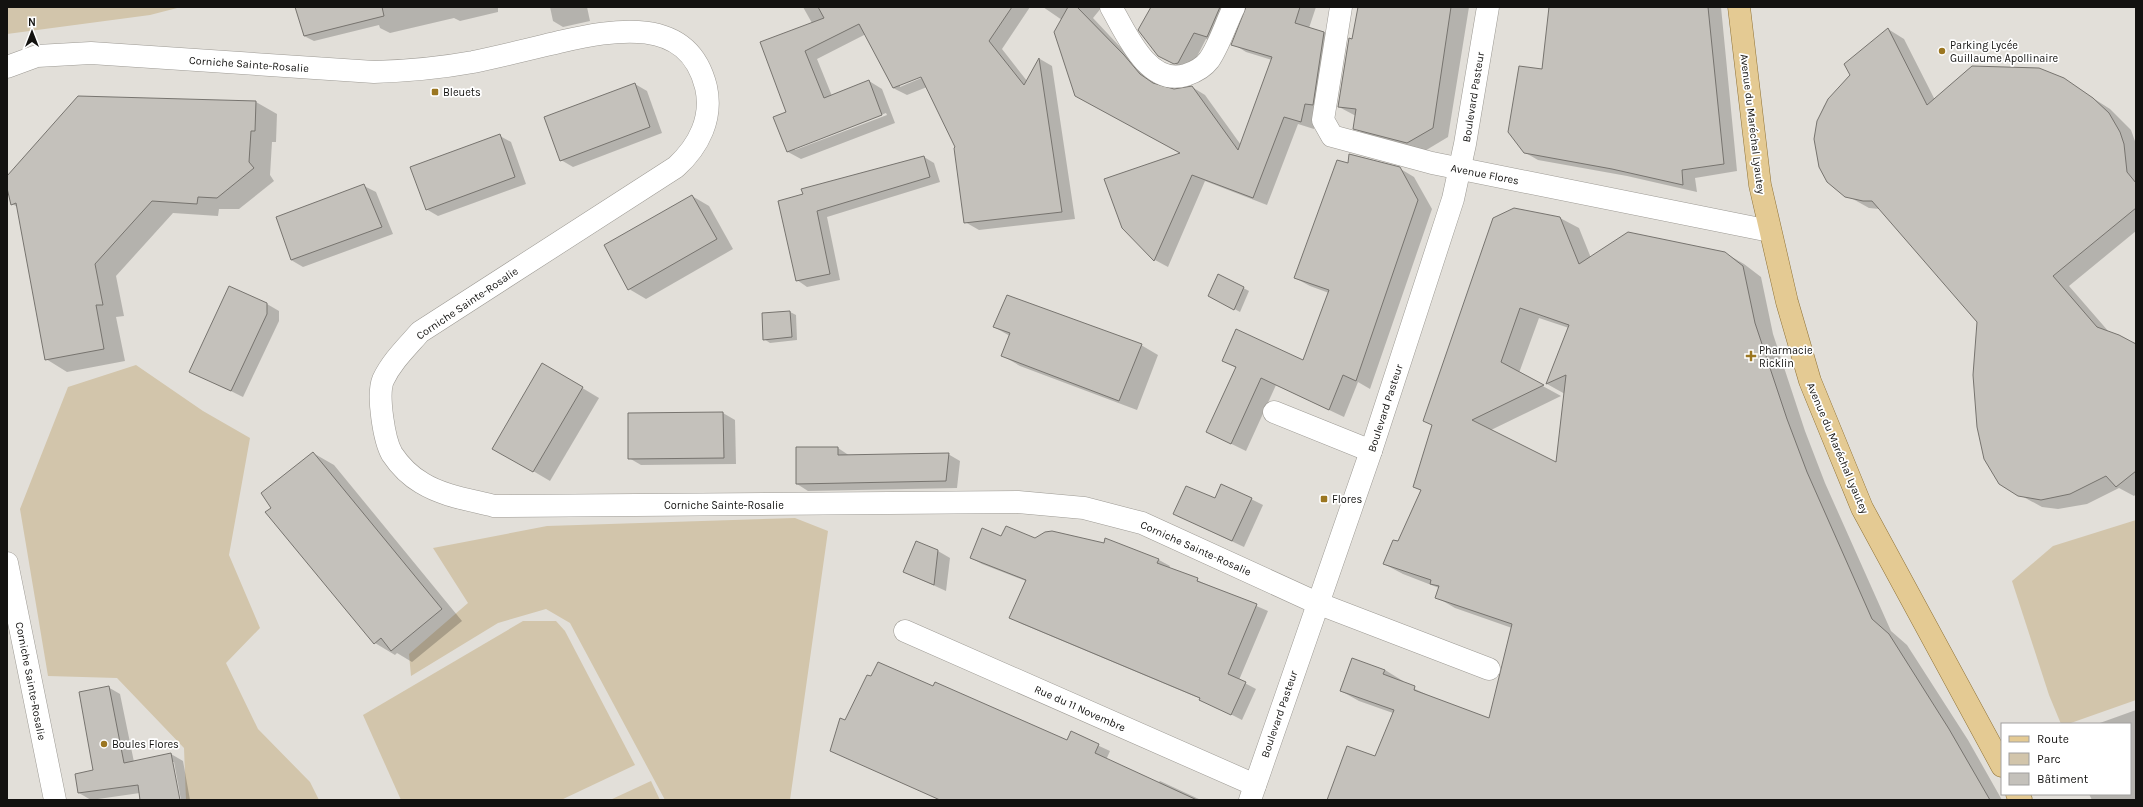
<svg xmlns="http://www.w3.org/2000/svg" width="2143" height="807" viewBox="0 0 2143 807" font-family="Karla,sans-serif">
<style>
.green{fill:#d2c5ab}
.shadow{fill:#0003;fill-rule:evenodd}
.building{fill:#c4c1bb;stroke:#77746f;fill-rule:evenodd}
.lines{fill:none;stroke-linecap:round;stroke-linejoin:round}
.minor-casing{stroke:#9d9a94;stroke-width:23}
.major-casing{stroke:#8f7236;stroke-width:23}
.minor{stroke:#fff;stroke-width:22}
.major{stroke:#e4ca93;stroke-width:22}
.poi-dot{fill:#9b7621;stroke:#fff;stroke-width:1.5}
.labels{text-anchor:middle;stroke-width:3.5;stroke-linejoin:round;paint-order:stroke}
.poi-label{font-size:11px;fill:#131210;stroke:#fff;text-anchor:start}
.street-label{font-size:11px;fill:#131210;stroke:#fff}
</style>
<rect width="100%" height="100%" fill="#e2dfd9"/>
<g class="green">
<path d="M7,7H181L150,15L7,34Z"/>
<path d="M136,365L203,411L250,438L229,555L260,628L226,663L258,729L310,782L319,800H186L184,748L117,678L48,676L20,509L68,387Z"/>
<path d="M795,518L828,531L790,800H665L570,623L546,609L498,623L411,676L409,654L468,603L433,548L547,526Z"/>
<path d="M2136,520V700L2068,724H2061L2049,695L2012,581L2053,546Z"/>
<path d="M523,621H556L565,631L635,765L561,800H401L363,715Z"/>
<path d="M651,781L660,800H610Z"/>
</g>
<g class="shadow">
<path d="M296,7H498V12L460,21L454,18L390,33L380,28L379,25L314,41L304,36Z"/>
<path d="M550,7H587L590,21L563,27L553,21Z"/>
<path d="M803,7H1030L1002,49L1027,81L1040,59L1052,66L1075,219L979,230L965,222L957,148L927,87L907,95L893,88L866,34L817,59L832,96L869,81L882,89L895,123L801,159L788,152V113L812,23ZM925,75L926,76L900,87V84ZM886,113L887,115L795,150V148Z"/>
<path d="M1043,7H1102L1093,18L1154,83L1169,90L1192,87L1205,95L1241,145L1272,60L1246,52L1233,44L1266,7H1316L1309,28L1324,32L1337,40L1314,129L1298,124L1267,205L1205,181L1168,267L1155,260L1122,227L1182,153L1062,20Z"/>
<path d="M1152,7H1234L1219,43L1206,39L1190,70H1186L1158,55Z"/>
<path d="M1359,7H1469L1448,137L1423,152L1370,137L1354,128L1356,116L1339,107Z"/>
<path d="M1550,7H1721L1737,171L1695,178L1697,192L1627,176L1538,160L1524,152L1542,70Z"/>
<path d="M1888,29L1904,39L1935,100L2063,79L2110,109L2131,130L2136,144V231L2069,286L2109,332L2136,345V494L2134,496L2119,488L2087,504L2058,509L2042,507L2005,487L1990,469L1985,458L1978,321L1880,209L1869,208L1835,189L1828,182L1818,161L1815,139L1818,121L1824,106Z"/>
<path d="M635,84L647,91L662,133L573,167L561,160Z"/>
<path d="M256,102L277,114L276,142H272L270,175L274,181L239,209H219L218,216L173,213L116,276L124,316L116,317L125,361L67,372L46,359L18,207L12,204L7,178Z"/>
<path d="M500,136L511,142L526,184L438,216L426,209Z"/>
<path d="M924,157L934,163L940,182L827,217L840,280L807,287L797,280L779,202Z"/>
<path d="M1349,164L1399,168L1414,177L1432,209L1370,389L1358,382L1344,417L1276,385L1246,451L1207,432L1236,368L1223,361H1303L1329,293L1310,286L1295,278Z"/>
<path d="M364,186L376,192L393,234L303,267L291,260Z"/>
<path d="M692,196L709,206L733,249L646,299L629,289Z"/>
<path d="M1560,218L1579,228L1591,258L1725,253L1744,264L1761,277L1773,334L1805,431L1825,483L1891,631L1907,645L1968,740L2002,800H1382L1376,757L1393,713L1359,701L1341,691L1385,670L1403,681L1402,683L1432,697L1490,719L1512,628L1455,608L1436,597L1439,588L1403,574L1384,564L1398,542L1422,491L1414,487ZM1539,318L1569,328L1547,384L1565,394L1557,463L1491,430L1561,396L1519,373Z"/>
<path d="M1219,275L1249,291L1240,312L1209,295Z"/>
<path d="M267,304L279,311V321L243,397L190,371Z"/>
<path d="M790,312L796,315L797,340L770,343L764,339L763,314Z"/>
<path d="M994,327L1141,345L1158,355L1137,410L1020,366L1003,356L1010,336Z"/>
<path d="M559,374L599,398L550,481L494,448Z"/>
<path d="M723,413L735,420L736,464L641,465L629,458V414Z"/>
<path d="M838,448L850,456L948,454L960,461L957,488L808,491L797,484Z"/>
<path d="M313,453L334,465L462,621L412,662L397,653L395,655L375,643L273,508Z"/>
<path d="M1216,499H1251L1263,505L1244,547L1174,514Z"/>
<path d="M1002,537L1036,539L1159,560L1170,566L1169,568L1268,611L1239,680L1256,689L1242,720L1201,699L1022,624L1011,618L1026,581L982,564L971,558Z"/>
<path d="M938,551L950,558L946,591L904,572Z"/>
<path d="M108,687L120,694L134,762L171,754L183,761L190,800H181L174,762H172L179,800H141L140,793L91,800L79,793L94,771Z"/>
<path d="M933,688L1068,741L1071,733L1110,751L1106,760L1158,783L1160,781L1201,800H941L831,750L846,722Z"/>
<path d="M2136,710V800H2092L2089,794H2130V724H2097Z"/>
</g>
<g class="building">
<path d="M295,7H382L384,16L304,36Z"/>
<path d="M818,7H1012L989,41L1024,85L1039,58L1062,212L964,223L954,148L955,147L921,77L893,88L859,24L805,51L824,98L869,80L882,115L787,152L773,117L786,112L760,42L824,18Z"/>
<path d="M1068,7H1077L1124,55L1140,74L1153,83L1174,89L1192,86L1238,150L1272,57L1231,45L1246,7H1300L1295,23L1324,32L1313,105L1305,104L1301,122L1284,117L1253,198L1192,175L1154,261L1122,228L1104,179L1180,153L1075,96L1054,32Z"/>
<path d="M1151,7H1220L1207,37L1194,33L1178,63L1174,64L1158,56L1138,30Z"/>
<path d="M1358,7H1451L1433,128L1407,143L1353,129L1356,109L1338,107L1349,38L1352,39Z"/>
<path d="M1549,7H1708L1724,164L1682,170L1683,185L1612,169L1524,153L1508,132L1519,66L1542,69Z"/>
<path d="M1888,28L1927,105L1972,66L2039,68L2064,78L2093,98L2109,113L2120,132L2124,144L2127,172L2136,183V208L2053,276L2097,327L2119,335L2136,344V471L2116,487L2106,476L2070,494L2041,500L2018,496L1999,484L1984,459L1977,427L1973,375L1977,322L1872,201H1863L1845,197L1827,182L1819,167L1814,139L1817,121L1828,99L1850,75L1844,64Z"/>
<path d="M635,83L650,127L560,161L544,117Z"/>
<path d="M78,96L256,101L255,131H251L249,162L254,168L217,198L198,197L197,204L152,201L95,264L103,305H96L104,349L45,360L16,203L11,205L7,188V176Z"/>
<path d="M500,134L515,177L426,210L410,167Z"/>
<path d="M1349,154L1400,167L1418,200L1356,381L1343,375L1329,410L1261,378L1231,444L1206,432L1236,367L1222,361L1236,329L1303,360L1329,290L1294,278L1337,160L1348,163Z"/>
<path d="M924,156L930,177L817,211L830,274L796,281L778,201L803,194L801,189Z"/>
<path d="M364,184L382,227L291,260L276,217Z"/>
<path d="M692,195L717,239L628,290L604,245Z"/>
<path d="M1514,208L1560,217L1579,264L1628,232L1725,252L1743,266L1755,323L1787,419L1807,472L1872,619L1889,634L1949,729L1990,800H1327L1347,746L1375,756L1394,710L1340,691L1352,658L1385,670L1383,674L1415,686L1414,690L1489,718L1512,624L1435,598L1439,586L1430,584L1431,580L1383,564L1393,540L1398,541L1421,490L1413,487L1432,425L1423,421L1493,218ZM1520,308L1569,325L1546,384L1566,375L1556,462L1472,420L1544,385L1501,362Z"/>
<path d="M1218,274L1244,287L1234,310L1208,296Z"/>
<path d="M229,286L267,303V314L231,391L189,372Z"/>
<path d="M1007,295L1142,344L1119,401L1001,356L1010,333L993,327Z"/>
<path d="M790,311L792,337L763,340L762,313Z"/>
<path d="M542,363L583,387L533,472L492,449Z"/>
<path d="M723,412L724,458L628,459V413Z"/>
<path d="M796,447H838V455L949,453L946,481L796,484Z"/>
<path d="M313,452L442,609L391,651L381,638L374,644L265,512L271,508L261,493Z"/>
<path d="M1221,484L1252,498L1232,541L1173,514L1186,486L1215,498Z"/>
<path d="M1006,526L1035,538L1045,532L1052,531L1104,543L1105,538L1159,559L1157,563L1198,578L1197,581L1257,604L1228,674L1246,682L1231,715L1199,700L1200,698L1009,618L1026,580L970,558L982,528L1001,536Z"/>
<path d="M916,541L938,550L934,585L903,572Z"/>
<path d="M878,662L933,686L935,682L1067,740L1071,731L1099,744L1095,753L1197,800H940L830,751L840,718L845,720L867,675L871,676Z"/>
<path d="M109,686L124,763L171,753L180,800H140L138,785L78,793L75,774L93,770L79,692Z"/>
</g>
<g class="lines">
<defs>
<g id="minor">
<path d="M1111,7C1126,33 1148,87 1186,75C1195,72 1203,68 1209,60C1219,46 1226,23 1234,7"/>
<path d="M1341,7L1323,120L1332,136L1432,163L1770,231"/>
<path d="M7,67L37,56L91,53L374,72C407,71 440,68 473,62C502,56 530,49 559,42C613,30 688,14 706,87C713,118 699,146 676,167L420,332C407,347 392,361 383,380C377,395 384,440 392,454C400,466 410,476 422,483C443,496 471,500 494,506L1018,502L1084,508L1142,523L1317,603L1489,669"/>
<path d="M1274,412L1371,451"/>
<path d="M7,563L55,800"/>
<path d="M905,631L1255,785"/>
<path d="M1250,800L1371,451L1453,199L1465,144L1488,7"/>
</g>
<g id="major">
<path d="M1739,7L1760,185L1787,302L1810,381L1862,508L2002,766"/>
<path d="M2017,794L2021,800"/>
</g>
</defs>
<use href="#minor" class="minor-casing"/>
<use href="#major" class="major-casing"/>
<use href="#minor" class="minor"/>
<use href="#major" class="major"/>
</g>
<g class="poi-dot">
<circle cx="1942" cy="51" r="4"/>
<rect x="431" y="88" width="8" height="8" rx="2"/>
<path d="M1749 350h4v4h4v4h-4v4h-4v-4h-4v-4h4z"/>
<rect x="1320" y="495" width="8" height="8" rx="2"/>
<circle cx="104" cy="744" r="4"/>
</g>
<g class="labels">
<g class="poi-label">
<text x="1950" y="49">Parking Lycée<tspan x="1950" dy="13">Guillaume Apollinaire</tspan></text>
<text x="443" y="96">Bleuets</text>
<text x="1759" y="354">Pharmacie<tspan x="1759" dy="13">Ricklin</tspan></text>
<text x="1332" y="503">Flores</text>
<text x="112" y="748">Boules Flores</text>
</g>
<g class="street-label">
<text transform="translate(249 64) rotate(4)" y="4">Corniche Sainte-Rosalie</text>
<text transform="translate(1473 97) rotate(-81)" y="4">Boulevard Pasteur</text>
<text transform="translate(1753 124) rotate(83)" y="4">Avenue du Maréchal Lyautey</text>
<text transform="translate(1485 174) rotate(11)" y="4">Avenue Flores</text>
<text transform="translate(467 303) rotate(-34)" y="4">Corniche Sainte-Rosalie</text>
<text transform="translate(1385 408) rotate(-72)" y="4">Boulevard Pasteur</text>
<text transform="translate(1838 448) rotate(67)" y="4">Avenue du Maréchal Lyautey</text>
<text x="724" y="509">Corniche Sainte-Rosalie</text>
<text transform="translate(1196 548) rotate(24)" y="4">Corniche Sainte-Rosalie</text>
<text transform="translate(31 681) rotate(79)" y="4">Corniche Sainte-Rosalie</text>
<text transform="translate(1080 708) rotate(24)" y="4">Rue du 11 Novembre</text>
<text transform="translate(1279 714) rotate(-71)" y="4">Boulevard Pasteur</text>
</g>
</g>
<rect width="2143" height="807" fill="none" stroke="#131210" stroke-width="16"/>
<rect x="2001" y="723" width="130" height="72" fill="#ffffff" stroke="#a1a09f"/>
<rect x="2009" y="736" width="20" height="6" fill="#e4ca93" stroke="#a1a09f"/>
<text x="2037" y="743" font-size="12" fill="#131210">Route</text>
<rect x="2009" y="753" width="20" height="12" fill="#d2c5ab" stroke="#a1a09f"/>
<text x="2037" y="763" font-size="12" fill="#131210">Parc</text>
<rect x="2009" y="773" width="20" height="12" fill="#c4c1bb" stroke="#a1a09f"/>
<text x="2037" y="783" font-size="12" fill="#131210">Bâtiment</text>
<g transform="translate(32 32)" stroke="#ffffff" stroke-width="3" paint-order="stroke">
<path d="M0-3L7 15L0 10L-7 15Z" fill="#131210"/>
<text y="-6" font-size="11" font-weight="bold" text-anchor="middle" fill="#131210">N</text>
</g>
</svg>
